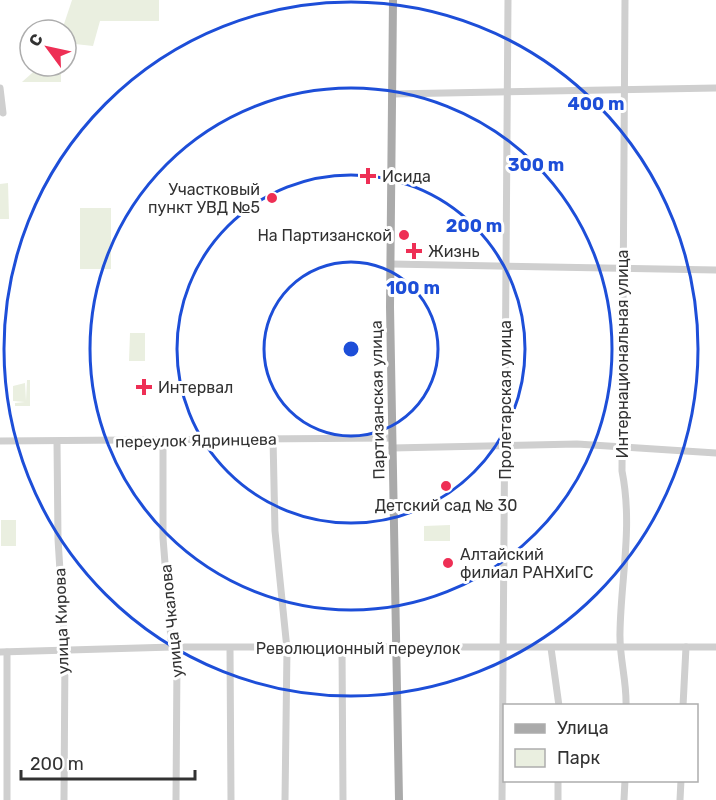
<svg xmlns="http://www.w3.org/2000/svg" width="716" height="800" viewBox="0 0 716 800" font-family="Rubik,sans-serif">
<style>
.green{fill:#eaefe0}
.lines{fill:none;stroke-linecap:round;stroke-linejoin:round}
.minor{stroke:#cfcfcf;stroke-width:7}
.major{stroke:#aaa;stroke-width:8}
.ring{fill:none;stroke:#1d4ed8;stroke-width:3}
.poi-dot{fill:#ee2f55;stroke:#fff;stroke-width:2}
.labels{text-anchor:middle;stroke-width:6;stroke-linejoin:round;paint-order:stroke}
.poi-label{font-size:16px;fill:#323232;stroke:#fff;text-anchor:start}
.street-label{font-size:16px;fill:#323232;stroke:#fff}
.centre{fill:#1d4ed8;stroke:#fff;stroke-width:3}
.ring-label{font-size:18px;text-anchor:middle;font-weight:bold;fill:#1d4ed8;stroke:#fff;stroke-width:6;stroke-linejoin:round;paint-order:stroke}
</style>
<rect width="100%" height="100%" fill="#fff"/>
<g class="green">
<path d="M72,0H159V21H100L93,46L66,43V30H62Z"/>
<path d="M40,66H61V82H22Z"/>
<path d="M8,183L9,219H0V184Z"/>
<rect x="80" y="208" width="31" height="61"/>
<path d="M130,333H145V361H129Z"/>
<path d="M27,380H30V406H15V403L25,402L13,401V386L25,383L26,401Z"/>
<rect x="1" y="520" width="15" height="26"/>
<path d="M450,525V541H424V526Z"/>
</g>
<g class="lines">
<g class="minor">
<path d="M625,0L622,471C633,526 621,577 620,632C619,657 627,681 626,706"/>
<path d="M0,88L3,113"/>
<path d="M392,94L716,88"/>
<path d="M391,264L716,270"/>
<path d="M273,438L275,531L287,649L285,800"/>
<path d="M0,441L392,438"/>
<path d="M57,442L58,539L65,651L64,800"/>
<path d="M163,442V538L171,639L177,660L176,800"/>
<path d="M392,448L577,444L716,453"/>
<path d="M230,648L231,800"/>
<path d="M342,648L343,800"/>
<path d="M551,648L559,706"/>
<path d="M0,652L173,647H716"/>
<path d="M683,706L686,647"/>
<path d="M7,800V652"/>
<path d="M502,800L508,0"/>
<path d="M558,800V780"/>
<path d="M624,800L625,780"/>
<path d="M680,800L681,780"/>
</g>
<path class="major" d="M393,0L390,307L399,800"/>
</g>
<g class="ring">
<circle cx="351" cy="349" r="87"/>
<circle cx="351" cy="349" r="174"/>
<circle cx="351" cy="349" r="261"/>
<circle cx="351" cy="349" r="347"/>
</g>
<g class="poi-dot">
<path d="M365 167h6v6h6v6h-6v6h-6v-6h-6v-6h6z"/>
<circle cx="272" cy="198" r="6"/>
<circle cx="404" cy="235" r="6"/>
<path d="M411 242h6v6h6v6h-6v6h-6v-6h-6v-6h6z"/>
<path d="M141 378h6v6h6v6h-6v6h-6v-6h-6v-6h6z"/>
<circle cx="446" cy="486" r="6"/>
<circle cx="448" cy="563" r="6"/>
</g>
<g class="labels">
<g class="poi-label">
<text x="382" y="182">Исида</text>
<text x="260" y="195" text-anchor="end">Участковый<tspan x="260" dy="18">пункт УВД №5</tspan></text>
<text x="392" y="241" text-anchor="end">На Партизанской</text>
<text x="428" y="257">Жизнь</text>
<text x="158" y="393">Интервал</text>
<text x="446" y="511" text-anchor="middle">Детский сад № 30</text>
<text x="460" y="560">Алтайский<tspan x="460" dy="18">филиал РАНХиГС</tspan></text>
</g>
<g class="street-label">
<text transform="translate(622 354) rotate(-90)" y="6">Интернациональная улица</text>
<text transform="translate(377 400) rotate(-91)" y="6">Партизанская улица</text>
<text transform="translate(505 400) rotate(-90)" y="6">Пролетарская улица</text>
<text transform="translate(196 440) rotate(-1)" y="6">переулок Ядринцева</text>
<text transform="translate(61 621) rotate(-92)" y="6">улица Кирова</text>
<text transform="translate(171 621) rotate(-96)" y="6">улица Чкалова</text>
<text x="358" y="654">Революционный переулок</text>
</g>
</g>
<circle cx="351" cy="349" r="9" class="centre"/>
<g class="ring-label">
<text x="596" y="110">400 m</text>
<text x="536" y="171">300 m</text>
<text x="474" y="232">200 m</text>
<text x="413" y="294">100 m</text>
</g>
<rect x="503" y="704" width="195" height="78" fill="#ffffff" stroke="#adadad" stroke-width="1.5"/>
<rect x="515" y="724" width="30" height="9" fill="#aaaaaa" stroke="#adadad" stroke-width="1.5"/>
<text x="557" y="734" font-size="18" fill="#323232">Улица</text>
<rect x="515" y="749" width="30" height="18" fill="#eaefe0" stroke="#adadad" stroke-width="1.5"/>
<text x="557" y="764" font-size="18" fill="#323232">Парк</text>
<g transform="translate(48 48) rotate(303)"><circle r="28" fill="#ffffff" stroke="#adadad" stroke-width="1.5"/>
<path d="M0-4.5L10 22L0 15L-10 22Z" fill="#ee2f55"/>
<text y="-9" font-size="16" font-weight="bold" text-anchor="middle" fill="#323232">С</text>
</g>
<path d="M21 770v9h174v-9" fill="none" stroke="#323232" stroke-width="3"/>
<text x="30" y="770" font-size="18" fill="#323232" stroke="#ffffff" stroke-width="4.5" paint-order="stroke">200 m</text>
</svg>
